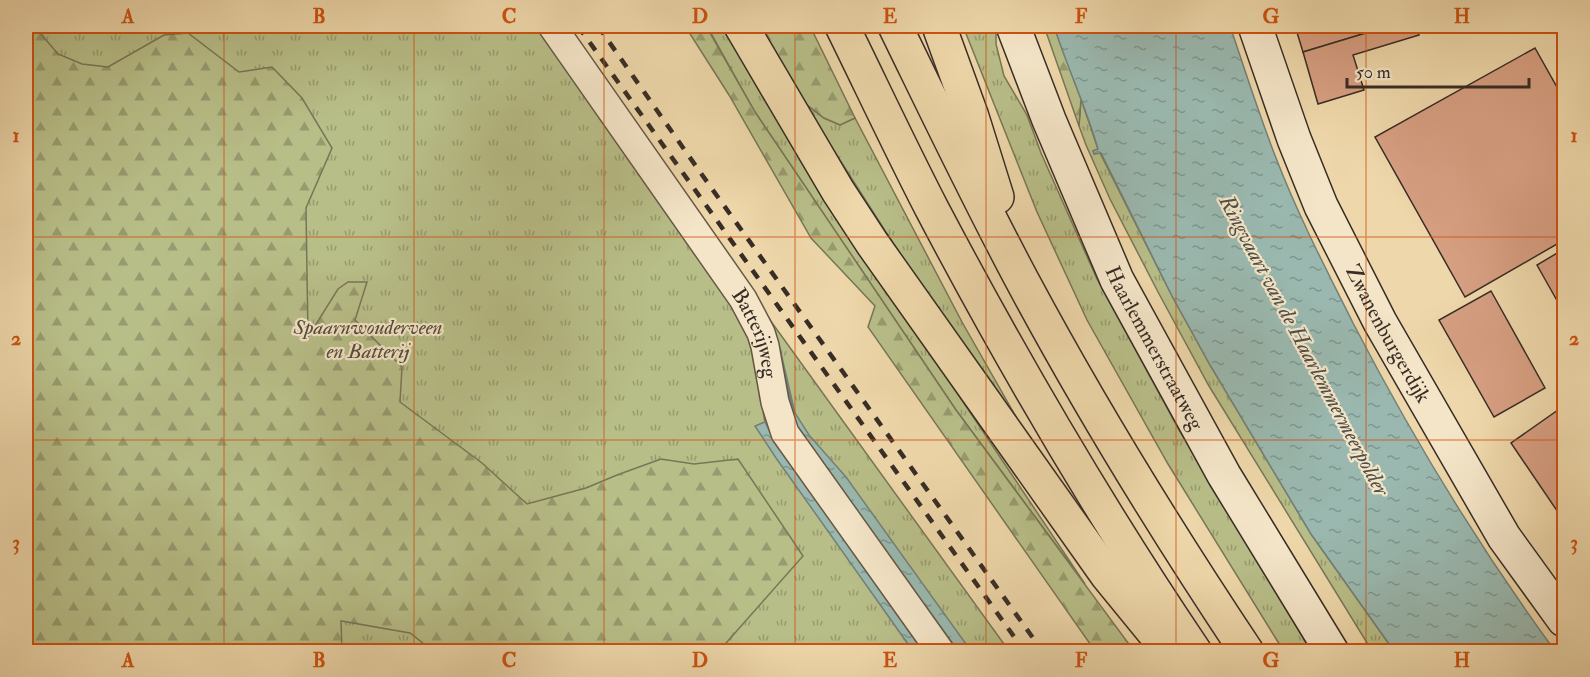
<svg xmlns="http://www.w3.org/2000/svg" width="1590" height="677" viewBox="0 0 1590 677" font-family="'IM FELL Double Pica',serif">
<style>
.grass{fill:url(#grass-tufts);stroke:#787657;stroke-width:1.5}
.forest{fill:url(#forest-firs);stroke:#787657;stroke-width:1.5}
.water{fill:url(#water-ripples);stroke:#738078;stroke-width:1.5}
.building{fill:#d79f82;stroke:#382d26;stroke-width:1.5}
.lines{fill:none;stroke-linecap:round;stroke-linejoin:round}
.street-casing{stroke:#665847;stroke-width:30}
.secondary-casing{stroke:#382d26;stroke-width:36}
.highway-casing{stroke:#382d26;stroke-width:36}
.street{stroke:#f4e5c8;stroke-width:27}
.secondary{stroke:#f4e5c8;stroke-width:33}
.highway{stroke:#eed7aa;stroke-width:33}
.rail{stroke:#382d26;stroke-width:4.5;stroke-dasharray:10 10;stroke-linecap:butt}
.grid{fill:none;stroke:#ce5210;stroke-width:1.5;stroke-opacity:0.55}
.labels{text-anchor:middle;stroke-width:4.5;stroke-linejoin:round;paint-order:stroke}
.park-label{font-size:21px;font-style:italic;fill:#524a3a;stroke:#f4e5c8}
.street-label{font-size:21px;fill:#382d26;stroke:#f4e5c8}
.water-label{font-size:22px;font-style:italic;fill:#505048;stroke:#f4e5c8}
.neatline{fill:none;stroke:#ce5210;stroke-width:2}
.grid-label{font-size:20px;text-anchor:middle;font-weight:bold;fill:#ce5210}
</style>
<defs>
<pattern id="grass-tufts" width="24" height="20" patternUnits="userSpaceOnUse" patternTransform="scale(1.5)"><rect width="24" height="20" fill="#b8be88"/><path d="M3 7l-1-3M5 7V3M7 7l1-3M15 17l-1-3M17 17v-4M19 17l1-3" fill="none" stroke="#979b6f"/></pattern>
<pattern id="forest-firs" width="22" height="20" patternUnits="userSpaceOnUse" patternTransform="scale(1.5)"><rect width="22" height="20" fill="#b8be88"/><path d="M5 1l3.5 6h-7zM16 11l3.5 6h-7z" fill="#979b6f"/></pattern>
<pattern id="water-ripples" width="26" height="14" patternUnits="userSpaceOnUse" patternTransform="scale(1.5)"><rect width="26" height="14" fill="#9ab8af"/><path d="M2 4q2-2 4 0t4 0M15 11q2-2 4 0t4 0" fill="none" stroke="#7f968e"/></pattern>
</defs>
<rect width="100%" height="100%" fill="#eed7aa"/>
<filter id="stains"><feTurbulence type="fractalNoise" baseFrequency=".00333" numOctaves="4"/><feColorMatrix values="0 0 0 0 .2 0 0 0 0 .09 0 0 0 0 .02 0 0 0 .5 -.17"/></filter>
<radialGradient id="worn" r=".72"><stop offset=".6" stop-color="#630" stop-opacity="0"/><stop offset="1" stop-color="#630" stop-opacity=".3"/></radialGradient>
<g class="grass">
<path d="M26,26H537L730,303L749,336L765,422L756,426L913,651H26Z"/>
<path d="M707,26H723L737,51L917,333L1085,584L956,410L755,112Z"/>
<path d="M963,26H996V44L1004,76L1027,115L1041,153L1097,279L1179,430L1311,651H1285L1278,642L1168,464L1087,320L1037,212Z"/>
<path d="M1081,99L1098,149L1093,151L1094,154L1100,153L1172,296L1210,365L1311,534L1394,651H1372L1209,386L1158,292L1110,199L1086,145L1079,126Z"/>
<path d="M802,101L824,118L840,125L855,118L962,322L1035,450L954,338Z"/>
<path d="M770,320L1009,651H948L797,441L768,323Z"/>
</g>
<g class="forest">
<path d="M26,26H34L58,54L82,64L108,67L164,35L188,33L239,72L272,67L302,98L332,148L306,208L308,337L338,289L348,282H367L355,320L402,367L400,402L482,463L527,504L586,488L617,475L661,459L694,464L738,459L803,556L719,651H433L410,633L341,621L342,651H26Z"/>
<path d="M685,26H706L755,112L956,410L1134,651H1095L868,327L875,306L811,238L729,95Z"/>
<path d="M756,26H810L855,118L840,125L824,118L802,101Z"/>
<path d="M1044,26H1054L1081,99L1079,126Z"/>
</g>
<g class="water">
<path d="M1054,26H1230C1245,70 1259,115 1276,158C1298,215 1326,269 1353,323C1412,437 1479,547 1555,651H1394L1311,534L1210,365L1172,296L1101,153L1094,154L1093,151L1098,149C1086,107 1067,67 1054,26Z"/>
<path d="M694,213L770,320L780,349L795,413L809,435L846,477L971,651H958L798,431L779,352Z"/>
<path d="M765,422L772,436L923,651H913L776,458L755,426Z"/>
</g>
<g class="building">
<path d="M1295,26H1389L1303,52Z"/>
<path d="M1389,26H1415L1419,35L1353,55L1364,90L1318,104L1303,52Z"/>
<path d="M1439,26H1466L1441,33Z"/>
<path d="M1535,48L1562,96L1564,95V240L1465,297L1375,137Z"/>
<path d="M1564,249V313L1537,265Z"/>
<path d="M1491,291L1545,388L1494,417L1439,320Z"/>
<path d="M1558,410L1564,418V521L1511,443Z"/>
</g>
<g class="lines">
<defs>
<g id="street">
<path id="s1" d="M552,26L743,299L761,333L765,346L775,402L785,433L941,652"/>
</g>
<g id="secondary">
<path id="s2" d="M1013,26L1049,120L1117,280L1224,475L1332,652"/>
<path id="s3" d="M1255,26L1294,139L1321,206L1380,322L1504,537L1564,620"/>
</g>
<g id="highway">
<path d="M741,26L838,191L872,243L1107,575L1170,652"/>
<path d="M842,26C872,87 901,149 932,209C1012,361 1099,510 1195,652"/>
<path d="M895,26C937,112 978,198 1023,282C1091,409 1167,532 1247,652"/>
<path d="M939,26L972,117L997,197"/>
</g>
</defs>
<use href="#street" class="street-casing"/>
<use href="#secondary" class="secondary-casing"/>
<use href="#highway" class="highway-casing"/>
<use href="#street" class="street"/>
<use href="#secondary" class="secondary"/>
<use href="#highway" class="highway"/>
<g class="rail">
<path d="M578,26L1025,652"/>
<path d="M598,26L700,172L1043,652"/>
</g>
</g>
<path class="grid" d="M224,26V652M414,26V652M604,26V652M795,26V652M986,26V652M1176,26V652M1366,26V652M26,237H1564M26,440H1564"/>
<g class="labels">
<g class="park-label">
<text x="368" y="334">Spaarnwouderveen<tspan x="368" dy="24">en Batterij</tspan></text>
</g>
<g class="street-label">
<text dy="7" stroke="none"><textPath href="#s3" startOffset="336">Zwanenburgerdijk</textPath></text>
<text dy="7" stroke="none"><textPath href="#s1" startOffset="370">Batterijweg</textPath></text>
<text dy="7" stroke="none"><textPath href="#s2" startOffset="352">Haarlemmerstraatweg</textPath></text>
</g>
<g class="water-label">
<text transform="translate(1305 345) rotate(62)" y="8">Ringvaart van de Haarlemmermeerpolder</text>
</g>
</g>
<rect width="1590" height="677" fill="none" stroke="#eed7aa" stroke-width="66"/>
<path d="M1347 78v9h182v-9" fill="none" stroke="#382d26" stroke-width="3"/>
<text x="1356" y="78" font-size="18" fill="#382d26" stroke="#f4e5c8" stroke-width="4.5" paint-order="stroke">50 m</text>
<rect x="33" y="33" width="1524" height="611" class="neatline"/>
<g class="grid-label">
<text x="128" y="23">A</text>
<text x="319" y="23">B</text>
<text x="509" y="23">C</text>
<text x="700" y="23">D</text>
<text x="890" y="23">E</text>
<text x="1081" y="23">F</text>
<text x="1271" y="23">G</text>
<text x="1462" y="23">H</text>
<text x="16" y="142">1</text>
<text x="1574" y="142">1</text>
<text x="16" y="345">2</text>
<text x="1574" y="345">2</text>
<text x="16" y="549">3</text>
<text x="1574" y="549">3</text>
<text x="128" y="667">A</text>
<text x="319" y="667">B</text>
<text x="509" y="667">C</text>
<text x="700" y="667">D</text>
<text x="890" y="667">E</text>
<text x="1081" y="667">F</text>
<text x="1271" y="667">G</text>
<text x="1462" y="667">H</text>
</g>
<rect width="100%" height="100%" filter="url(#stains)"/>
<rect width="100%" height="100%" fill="url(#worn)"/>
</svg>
